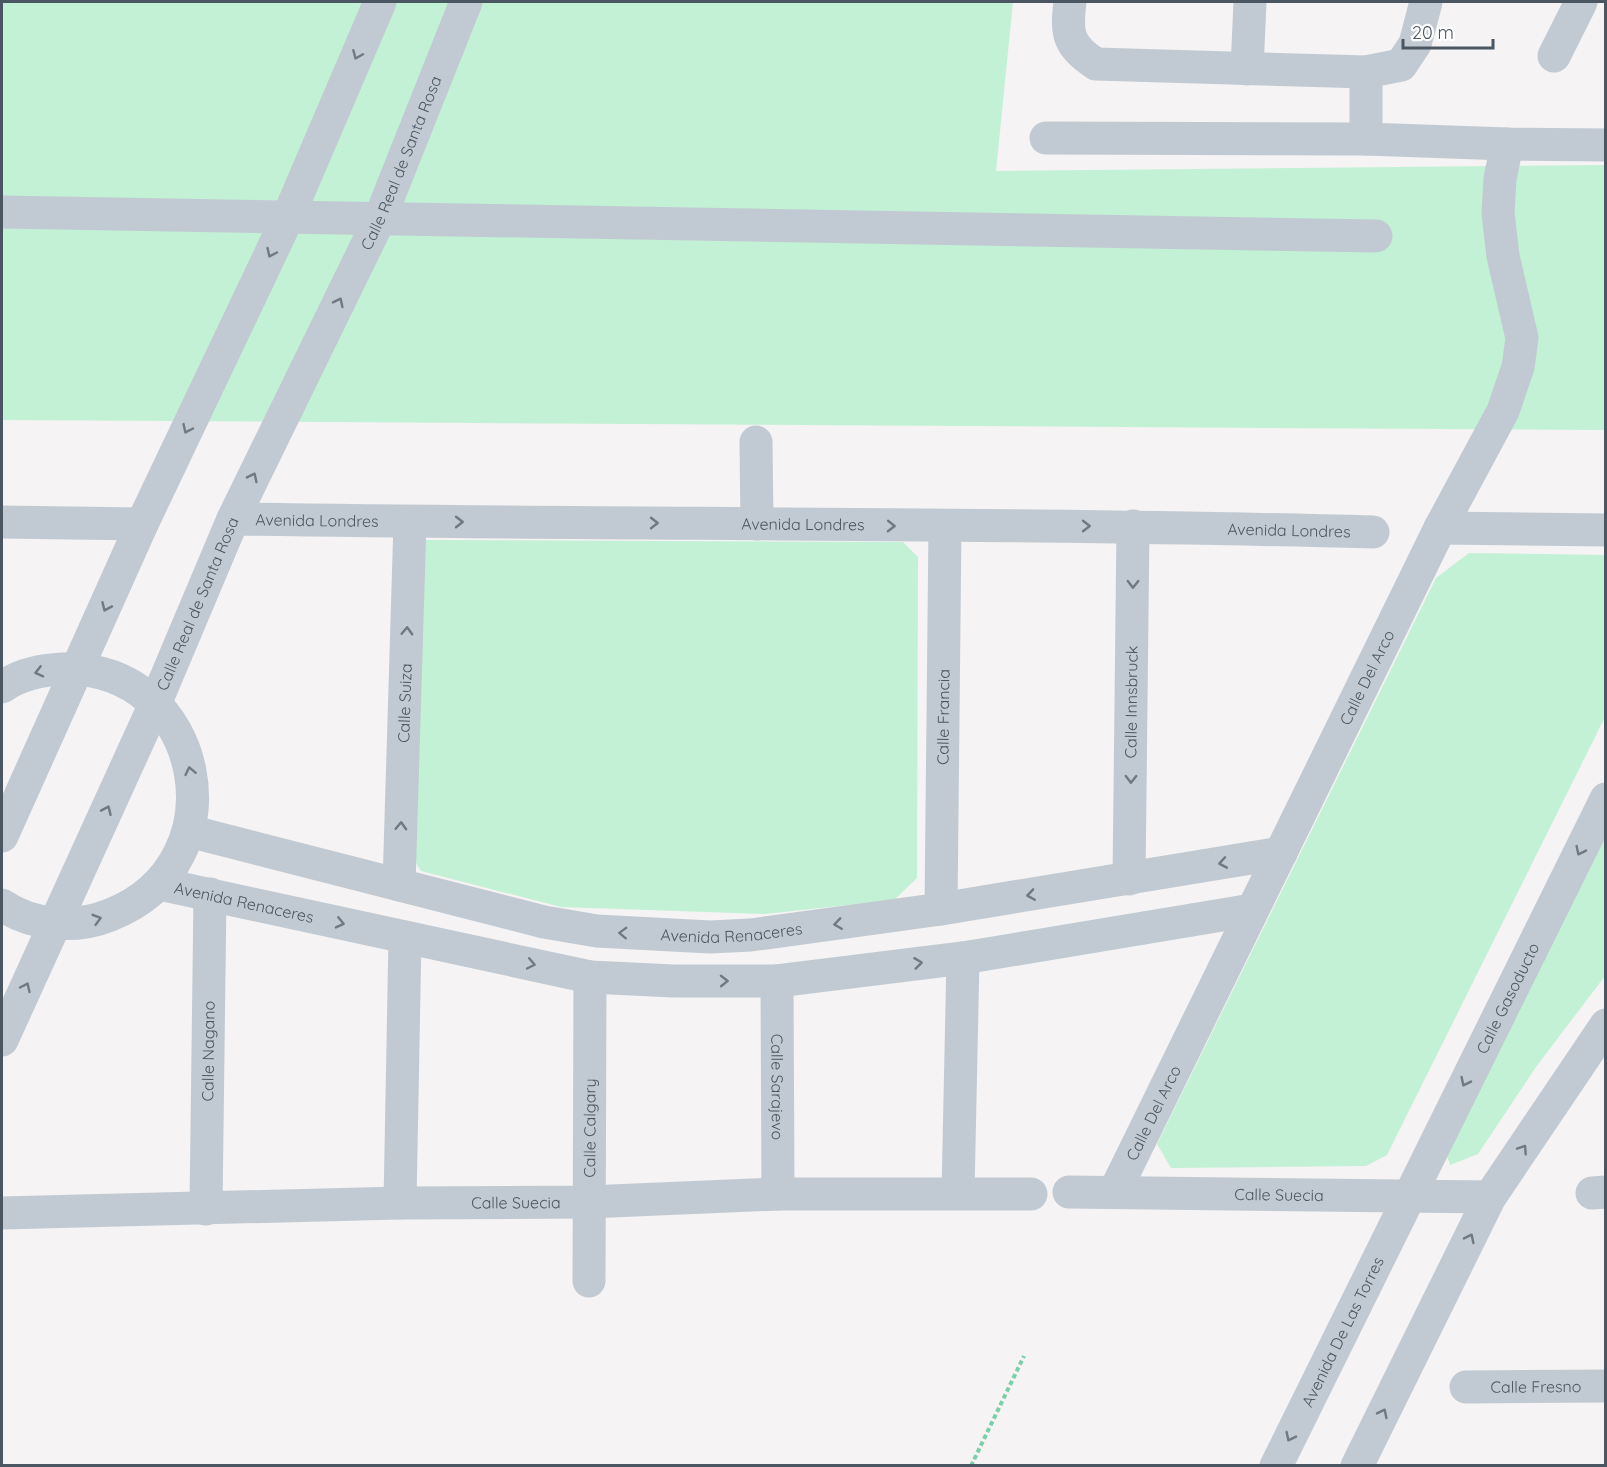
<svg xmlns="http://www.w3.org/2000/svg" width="1607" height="1467" font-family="Quicksand,sans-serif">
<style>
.green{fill:#c3f1d5}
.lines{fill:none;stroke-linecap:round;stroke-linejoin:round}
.path{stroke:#7ad0a6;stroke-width:4;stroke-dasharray:4.5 3;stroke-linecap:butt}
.minor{stroke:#c1cad2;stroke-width:33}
.oneway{stroke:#6e7983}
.labels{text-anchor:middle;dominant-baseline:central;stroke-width:4.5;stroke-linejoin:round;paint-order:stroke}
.street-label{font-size:16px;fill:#4a5661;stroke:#fff}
</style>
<rect width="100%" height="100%" fill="#f5f3f3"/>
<g class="green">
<polygon points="2,2 1013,2 996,171 1605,165 1605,430 2,420"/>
<polygon points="424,540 903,542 918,557 917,878 894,900 765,914 561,907 421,871 408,849"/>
<polygon points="1469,553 1605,555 1605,717 1387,1155 1366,1166 1171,1168 1157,1144 1436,578"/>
<polygon points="1605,820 1605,976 1536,1067 1478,1154 1450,1165 1444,1147"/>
</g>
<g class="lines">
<polyline class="path" points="971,1466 1024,1356"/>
<g class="minor">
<path d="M1070,2c-4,32 -2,44 26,62l270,8"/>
<polyline points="1554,56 1581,2"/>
<polyline points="1247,69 1250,2"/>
<polyline points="1046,138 1366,139 1507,144 1606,145"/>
<polyline points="1366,139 1366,72 1401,65 1415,44 1426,2"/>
<polyline points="2,212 1376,236"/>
<polyline points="756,442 757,524"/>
<path id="s1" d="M233,519c380,6 760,3 1140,13"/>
<polyline points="2,522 142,524"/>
<polyline points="1440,528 1606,530"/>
<path d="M2,687c17,-12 39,-17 60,-18 143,-5 182,194 48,246 -34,14 -78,11 -108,-10"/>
<path id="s2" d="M189,831l355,91 53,9 113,6 41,-2 190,-26 340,-56"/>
<polyline points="2,836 142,524 288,217 380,2"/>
<path id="s3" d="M1129,879l4,-353"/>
<path id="s4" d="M160,884l430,93 84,4h103l186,-23 289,-48"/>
<path id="s5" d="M399,885l11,-363"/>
<path id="s6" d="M941,909l4,-383"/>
<path id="s7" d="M777,981l1,213"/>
<path id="s8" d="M2,1040l153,-336 78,-185 147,-301 86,-216"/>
<path id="s9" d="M1115,1191l325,-663 63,-117 15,-44 4,-29 -19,-82 -5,-43 2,-34 7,-35"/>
<path id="s10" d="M1069,1192l421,5"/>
<polyline points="958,1193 963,958"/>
<polyline points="1592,1193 1606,1192"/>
<polyline points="400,1203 405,937"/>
<path id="s11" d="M206,1209l4,-315"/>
<path id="s12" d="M2,1213l398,-10 188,-1 190,-8h253"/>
<path id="s13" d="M589,1281l1,-304"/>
<path id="s14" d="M1466,1387l140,-1"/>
<path id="s15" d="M1276,1466l330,-667"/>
<polyline points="1357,1466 1490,1197 1606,1025"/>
</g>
</g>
<defs><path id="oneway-chevron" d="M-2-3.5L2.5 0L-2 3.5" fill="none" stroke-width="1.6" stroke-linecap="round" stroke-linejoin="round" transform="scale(1.5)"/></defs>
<g class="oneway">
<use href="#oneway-chevron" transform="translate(357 55) rotate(113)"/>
<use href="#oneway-chevron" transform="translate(271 253) rotate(115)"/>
<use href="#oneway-chevron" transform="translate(339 302) rotate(-64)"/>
<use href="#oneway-chevron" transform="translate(187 429) rotate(115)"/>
<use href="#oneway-chevron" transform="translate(253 477) rotate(-64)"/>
<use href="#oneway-chevron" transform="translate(459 522)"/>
<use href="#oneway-chevron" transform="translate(654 523)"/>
<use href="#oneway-chevron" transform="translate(891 526) rotate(1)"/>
<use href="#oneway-chevron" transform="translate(1086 526)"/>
<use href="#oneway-chevron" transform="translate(1133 584) rotate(91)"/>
<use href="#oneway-chevron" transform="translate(106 607) rotate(114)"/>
<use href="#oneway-chevron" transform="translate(407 631) rotate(-88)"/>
<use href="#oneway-chevron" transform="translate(39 672) rotate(166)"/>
<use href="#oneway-chevron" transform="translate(190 771) rotate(-102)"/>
<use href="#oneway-chevron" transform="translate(1131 779) rotate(91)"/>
<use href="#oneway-chevron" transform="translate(107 810) rotate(-66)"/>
<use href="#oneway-chevron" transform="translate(401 826) rotate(-88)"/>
<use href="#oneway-chevron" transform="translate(1580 851) rotate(116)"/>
<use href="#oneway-chevron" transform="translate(1223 863) rotate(170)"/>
<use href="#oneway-chevron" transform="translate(1031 895) rotate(171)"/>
<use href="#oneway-chevron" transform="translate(97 919) rotate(-16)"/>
<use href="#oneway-chevron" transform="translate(340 923) rotate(13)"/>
<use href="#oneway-chevron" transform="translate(838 924) rotate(172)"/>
<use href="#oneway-chevron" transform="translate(623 933) rotate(-178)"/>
<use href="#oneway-chevron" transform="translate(918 963) rotate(-7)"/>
<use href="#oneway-chevron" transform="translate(531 964) rotate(12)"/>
<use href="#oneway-chevron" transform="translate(724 981) rotate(-1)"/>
<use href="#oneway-chevron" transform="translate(26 987) rotate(-65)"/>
<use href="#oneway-chevron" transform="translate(1465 1082) rotate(116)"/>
<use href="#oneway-chevron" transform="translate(1523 1149) rotate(-56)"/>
<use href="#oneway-chevron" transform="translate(1470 1238) rotate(-64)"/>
<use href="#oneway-chevron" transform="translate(1383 1413) rotate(-64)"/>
<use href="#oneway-chevron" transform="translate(1290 1437) rotate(116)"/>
</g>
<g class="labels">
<g class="street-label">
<text stroke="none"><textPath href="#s8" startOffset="964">Calle Real de Santa Rosa</textPath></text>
<text stroke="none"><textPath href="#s1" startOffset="84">Avenida Londres</textPath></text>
<text stroke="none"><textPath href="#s1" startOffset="570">Avenida Londres</textPath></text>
<text stroke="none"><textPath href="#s1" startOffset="1056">Avenida Londres</textPath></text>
<text stroke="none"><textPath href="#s8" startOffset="478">Calle Real de Santa Rosa</textPath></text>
<text stroke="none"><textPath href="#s9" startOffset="572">Calle Del Arco</textPath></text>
<text stroke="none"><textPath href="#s5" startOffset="182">Calle Suiza</textPath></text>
<text stroke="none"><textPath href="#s3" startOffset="177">Calle Innsbruck</textPath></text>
<text stroke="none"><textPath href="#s6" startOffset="192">Calle Francia</textPath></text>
<text stroke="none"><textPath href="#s4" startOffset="86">Avenida Renaceres</textPath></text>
<text stroke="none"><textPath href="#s2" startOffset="555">Avenida Renaceres</textPath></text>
<text stroke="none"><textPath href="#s15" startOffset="522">Calle Gasoducto</textPath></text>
<text stroke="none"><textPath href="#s11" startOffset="158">Calle Nagano</textPath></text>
<text stroke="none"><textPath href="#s7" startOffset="106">Calle Sarajevo</textPath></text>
<text stroke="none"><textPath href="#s9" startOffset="87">Calle Del Arco</textPath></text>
<text stroke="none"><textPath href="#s13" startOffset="153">Calle Calgary</textPath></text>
<text stroke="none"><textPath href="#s10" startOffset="210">Calle Suecia</textPath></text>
<text stroke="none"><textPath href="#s12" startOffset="514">Calle Suecia</textPath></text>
<text stroke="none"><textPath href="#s15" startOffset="150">Avenida De Las Torres</textPath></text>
<text stroke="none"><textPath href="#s14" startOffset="70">Calle Fresno</textPath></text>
</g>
</g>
<rect width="1607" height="1467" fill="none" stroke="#4a5661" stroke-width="6"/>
<path d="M1403 39v9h90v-9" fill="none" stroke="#4a5661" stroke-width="3"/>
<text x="1412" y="39" font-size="18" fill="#4a5661" stroke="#ffffff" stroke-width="4.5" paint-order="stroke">20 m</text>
</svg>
